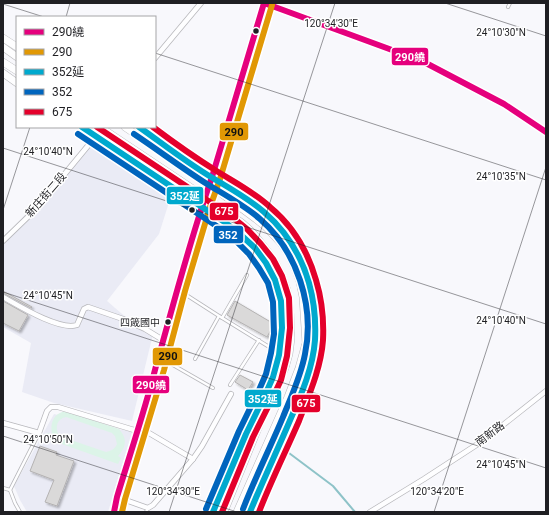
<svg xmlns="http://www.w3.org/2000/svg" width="549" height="515" font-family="Roboto,'Noto Sans TC',sans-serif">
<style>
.built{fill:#eaebf5}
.green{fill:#dcf4e8;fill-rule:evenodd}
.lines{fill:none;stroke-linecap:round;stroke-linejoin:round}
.stream{stroke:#8ec3c8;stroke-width:2}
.building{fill:#dad9d9;stroke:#b4b2b2;filter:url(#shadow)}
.lane-casing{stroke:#b8b8bc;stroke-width:4}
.street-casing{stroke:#b8b8bc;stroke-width:6}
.secondary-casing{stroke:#b8b8bc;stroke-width:8}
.lane{stroke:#fefeff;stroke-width:2.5}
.street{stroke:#fefeff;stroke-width:4.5}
.secondary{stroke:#fefeff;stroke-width:7}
.bus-1-casing{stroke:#fff;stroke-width:9}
.bus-2-casing{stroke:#fff;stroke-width:9}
.bus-3-casing{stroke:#fff;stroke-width:9}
.bus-4-casing{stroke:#fff;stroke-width:9}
.bus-5-casing{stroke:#fff;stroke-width:9}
.bus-1{stroke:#e5007d;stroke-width:6}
.bus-2{stroke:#e19804;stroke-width:6}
.bus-3{stroke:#00a9ce;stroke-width:6}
.bus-4{stroke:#0065bd;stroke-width:6}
.bus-5{stroke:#e4002b;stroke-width:6}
.ticks{fill:none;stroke:#1f1f23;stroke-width:1;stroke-opacity:0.45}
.bus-dot{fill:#1f1f23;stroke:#fff;stroke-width:1.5}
.labels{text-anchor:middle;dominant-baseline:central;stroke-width:3;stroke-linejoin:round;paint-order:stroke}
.bus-label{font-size:10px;fill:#1f1f23;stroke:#fff;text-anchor:end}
.street-label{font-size:11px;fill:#1f1f23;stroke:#fff}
.ticks-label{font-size:10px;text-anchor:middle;fill:#1f1f23;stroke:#fff;stroke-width:3;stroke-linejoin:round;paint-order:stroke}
.line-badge{stroke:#fff;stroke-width:1.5}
.badge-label{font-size:11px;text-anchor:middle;font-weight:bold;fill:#fff}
.pale-badge-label{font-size:11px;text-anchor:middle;font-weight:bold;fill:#111}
</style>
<defs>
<filter id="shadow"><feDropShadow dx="2" dy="2" stdDeviation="1" flood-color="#0004"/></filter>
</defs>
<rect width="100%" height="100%" fill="#f8f8fc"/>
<g class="built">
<polygon points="91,144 171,196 159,234 107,301 129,320 153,334 132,421 54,403 22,392 31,343 3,327 3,242 29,210"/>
<polygon points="54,414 132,432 108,512 27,512 20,500 14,486"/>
</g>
<path class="green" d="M65,411l54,18c9,10 7,18 -1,27l3,2 -3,6 -73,-26 2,-5 5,1c-2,-11 1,-20 13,-23zM66,417l46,16 3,3 2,8c-2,5 -6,7 -11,8l-47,-16c-4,-8 -3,-17 7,-19z"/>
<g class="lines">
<polyline class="stream" points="285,450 333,486 355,512"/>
</g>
<g class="building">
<polygon points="3,291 32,307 31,308 3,293"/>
<polygon points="3,301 28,315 19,331 3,323"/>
<polygon points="235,301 274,324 267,337 227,315"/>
<polygon points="240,375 253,382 248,390 235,382"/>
<polygon points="40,446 57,452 56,455 74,461 57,506 45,502 54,480 30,471"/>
</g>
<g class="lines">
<g class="lane-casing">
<g id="lane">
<polyline points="508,7 510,3"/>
<polyline points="177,289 219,316 195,359"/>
<polyline points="219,316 279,353"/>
<polyline points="222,318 247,275"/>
<polyline points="159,357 213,388"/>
<polyline points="230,385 259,340"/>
<polyline points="3,488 10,490 39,433"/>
<polyline points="10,490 15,503 20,512"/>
<polyline points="146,512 148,508"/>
</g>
</g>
<g class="street-casing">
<g id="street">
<polyline points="264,3 422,61 504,104 546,132"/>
<polyline points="155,58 201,3"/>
<polyline points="3,241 35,210 96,136 102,127"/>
<path d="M3,297c16,9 57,34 74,28l7,-16 4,-2 35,12 22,10 18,11"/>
<polyline points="3,423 39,433 47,411 51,407 58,407 134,430 138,429 149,433 193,459"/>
<polyline points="117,497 148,508 153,505 193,459 202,446 231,394"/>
<polyline points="114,512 117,497 138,429 156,368 177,289 202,205 212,177 227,126 264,3"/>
<polyline points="370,512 424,479 484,440 546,391"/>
</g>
</g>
<g class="secondary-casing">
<g id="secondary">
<polyline points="3,38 17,47"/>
<polyline points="3,47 17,57"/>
<polyline points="3,62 17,71"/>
<polyline points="3,73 17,83"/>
<path d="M82,127c32,21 64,43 96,64 42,26 92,55 103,108 1,5 0,11 1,15 1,19 -1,37 -6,54 -7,23 -20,45 -30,66 -11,26 -22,52 -33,78"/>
<polyline points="100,127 205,197 242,223 253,233 268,252 276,264 281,274 287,290 290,312 291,338 289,354 285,368 265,411 224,512"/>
<polyline points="125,127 210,185 256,219 266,227 281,243 289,255 295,268 300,282 303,297 306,343 299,368 288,397 237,512"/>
<path d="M139,127c24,17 48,34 72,50 15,9 33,19 46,29 10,8 21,18 28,28 24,30 36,83 28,121 -6,27 -17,51 -28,77 -12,26 -24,53 -35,80"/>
</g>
</g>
<use href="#lane" class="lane"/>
<use href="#street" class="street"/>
<use href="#secondary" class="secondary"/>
<g class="bus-1-casing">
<g id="bus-1">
<polyline points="264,3 422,61 504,104 546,132"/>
<path d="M114,512l3,-15c13,-43 28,-87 39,-131 18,-63 34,-127 56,-189l52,-174"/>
</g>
</g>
<g class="bus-2-casing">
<polyline id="bus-2" points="122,512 125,499 164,370 185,291 210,207 220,179 272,5"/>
</g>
<g class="bus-3-casing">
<g id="bus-3">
<polyline points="82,127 226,223 241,235 255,248 266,263 275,280 281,301 282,328 279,355 273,377 266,393 246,434 213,512"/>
<path d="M139,127c24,17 47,35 72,50 18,11 37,21 53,35 22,19 37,43 45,71 5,18 7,38 6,57 -2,27 -13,53 -24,78 -13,31 -28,62 -41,94"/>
</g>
</g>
<g class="bus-4-casing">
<g id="bus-4">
<polyline points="78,134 221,229 236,241 249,254 259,268 268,283 273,302 274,334 271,353 266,374 259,390 239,431 206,509"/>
<path d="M134,134c24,16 48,34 73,50 18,11 37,21 53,35 37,32 55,87 45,135 -4,22 -14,43 -22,63 -13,31 -28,61 -40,92"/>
</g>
</g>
<g class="bus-5-casing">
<g id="bus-5">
<polyline points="97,127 231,216 247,229 261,244 273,259 282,276 289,298 290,328 287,356 281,380 273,397 253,437 222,512"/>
<path d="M153,127c20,15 41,30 62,43 19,12 39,22 55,37 23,19 38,45 46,73 6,20 8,40 7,60 -2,28 -14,55 -24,81 -13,30 -28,60 -40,91"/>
</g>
</g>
<use href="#bus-1" class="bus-1"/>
<use href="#bus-2" class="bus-2"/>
<use href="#bus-3" class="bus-3"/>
<use href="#bus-4" class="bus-4"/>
<use href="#bus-5" class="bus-5"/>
</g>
<path class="ticks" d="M445,3l101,33M3,4l41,13M66,17l4,-14M155,53l391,127M3,148l543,176M3,210l27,-83M3,292l543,176M3,436l234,76M169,512l166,-509M434,512l112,-345"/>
<g class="bus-dot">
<circle cx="256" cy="31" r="3.5"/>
<circle cx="192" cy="210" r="3.5"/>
<circle cx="168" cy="322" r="3.5"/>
</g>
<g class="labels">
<g class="bus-label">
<text x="160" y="322">四箴國中</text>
</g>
<g class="street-label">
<text transform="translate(46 195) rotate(-49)">新庄街二段</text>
<text transform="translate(490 434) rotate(-37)">南新路</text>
</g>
</g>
<g class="ticks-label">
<text x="331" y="27">120°34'30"E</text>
<text x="501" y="36">24°10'30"N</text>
<text x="48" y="155">24°10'40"N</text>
<text x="501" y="180">24°10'35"N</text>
<text x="48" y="299">24°10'45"N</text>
<text x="501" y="324">24°10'40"N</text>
<text x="48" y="443">24°10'50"N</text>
<text x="501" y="468">24°10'45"N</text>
<text x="173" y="495">120°34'30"E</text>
<text x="437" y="495">120°34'20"E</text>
</g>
<g class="line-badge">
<rect x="391" y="47" width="38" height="19" rx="4" fill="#e5007d"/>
<rect x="219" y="122" width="30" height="19" rx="4" fill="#e19804"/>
<rect x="166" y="186" width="38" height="19" rx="4" fill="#00a9ce"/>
<rect x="209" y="202" width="30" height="19" rx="4" fill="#e4002b"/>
<rect x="213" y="225" width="31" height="19" rx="4" fill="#0065bd"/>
<rect x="152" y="347" width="31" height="19" rx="4" fill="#e19804"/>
<rect x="132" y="375" width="38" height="19" rx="4" fill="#e5007d"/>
<rect x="244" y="389" width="38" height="19" rx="4" fill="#00a9ce"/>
<rect x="291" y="394" width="30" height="19" rx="4" fill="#e4002b"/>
</g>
<g class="badge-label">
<text x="410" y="61">290繞</text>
<text x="185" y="200">352延</text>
<text x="224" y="215">675</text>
<text x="228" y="239">352</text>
<text x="151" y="389">290繞</text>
<text x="263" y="403">352延</text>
<text x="306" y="407">675</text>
</g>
<g class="pale-badge-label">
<text x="234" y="136">290</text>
<text x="168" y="360">290</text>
</g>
<rect width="549" height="515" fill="none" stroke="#1f1f23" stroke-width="8"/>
<rect x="16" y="16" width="140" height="112" fill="#ffffff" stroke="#a5a5a7"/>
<rect x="24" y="29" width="20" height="6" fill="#e5007d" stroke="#a5a5a7"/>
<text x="52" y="36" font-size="12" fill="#1f1f23">290繞</text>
<rect x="24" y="49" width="20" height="6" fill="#e19804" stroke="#a5a5a7"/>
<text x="52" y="56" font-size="12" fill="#1f1f23">290</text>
<rect x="24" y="69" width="20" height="6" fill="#00a9ce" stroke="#a5a5a7"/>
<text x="52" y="76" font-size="12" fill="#1f1f23">352延</text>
<rect x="24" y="89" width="20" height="6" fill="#0065bd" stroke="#a5a5a7"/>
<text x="52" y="96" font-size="12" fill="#1f1f23">352</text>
<rect x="24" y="109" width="20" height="6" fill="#e4002b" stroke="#a5a5a7"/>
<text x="52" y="116" font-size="12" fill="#1f1f23">675</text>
</svg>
